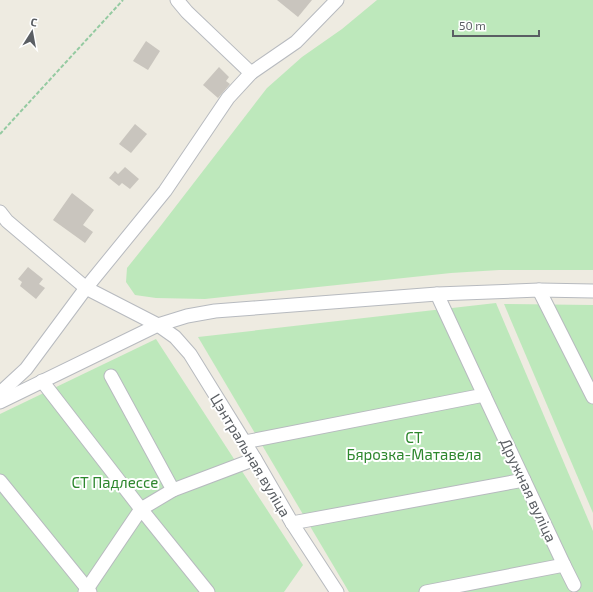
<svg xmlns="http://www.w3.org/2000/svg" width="593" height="592" font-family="'Exo 2',sans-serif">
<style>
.green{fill:#bde8bb}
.building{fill:#c9c5be}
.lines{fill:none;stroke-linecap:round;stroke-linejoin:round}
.minor-casing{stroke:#b7babf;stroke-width:15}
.path{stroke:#94caa1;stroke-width:2;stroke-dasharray:4 2;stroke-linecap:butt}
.minor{stroke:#fff;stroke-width:13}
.labels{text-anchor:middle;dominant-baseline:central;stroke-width:4;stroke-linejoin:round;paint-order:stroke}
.park-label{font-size:15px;fill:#2e872e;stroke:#fff}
.street-label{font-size:15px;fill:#5a5e63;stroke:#fff}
</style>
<rect width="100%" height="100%" fill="#eeebe1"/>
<g class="green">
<polygon points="377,0 593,0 593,270 499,270 451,273 205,299 156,298 135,295 126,282 127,268 159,228 267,88 284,73 302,57 342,29"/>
<polygon points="496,303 593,531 593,592 349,592 198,337"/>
<polygon points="504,304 593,305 593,513"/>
<polygon points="156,339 303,565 284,592 0,592 0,414"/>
</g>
<g class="building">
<polygon points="277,0 312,0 298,17"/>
<polygon points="146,41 160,51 148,70 133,61"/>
<polygon points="219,67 229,77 226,81 230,84 218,98 203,85"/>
<polygon points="135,124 147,134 131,153 119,144"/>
<polygon points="125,167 139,179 130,189 122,183 119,186 109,178 115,171 118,174"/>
<polygon points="72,193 94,210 83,225 93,232 85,243 53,220"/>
<polygon points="28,267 43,279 39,284 45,288 36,299 20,286 22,282 18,279"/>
</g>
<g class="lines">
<g class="minor-casing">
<g id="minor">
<polyline points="177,0 187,12 251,73"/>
<polyline points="0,212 7,221 86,288 158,325 175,337 190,354 255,459 292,523 337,592"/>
<polyline points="539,290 593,397"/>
<polyline points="111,376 173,490 255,459"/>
<polyline points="42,381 141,509 173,490"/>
<polyline points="0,393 26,369 86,288 165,191 228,98 251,73 296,42 337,0"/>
<polyline points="484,395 564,565 574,585"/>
<polyline points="0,402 158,325 187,316 215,311 437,294 539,290 593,291"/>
<polyline points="245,442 484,395 437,294"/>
<polyline points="0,481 90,592"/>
<polyline points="292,523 524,480"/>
<polyline points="85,592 141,509 208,592"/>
<polyline points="426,592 564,565"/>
</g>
</g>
<polyline class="path" points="0,134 123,0"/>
<use href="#minor" class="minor"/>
</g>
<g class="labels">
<g class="park-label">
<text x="414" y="437">СТ<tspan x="414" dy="17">Бярозка-Матавела</tspan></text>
<text x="115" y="482">СТ Падлессе</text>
</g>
<g class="street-label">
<text transform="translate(251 455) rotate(59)">Цэнтральная вуліца</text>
<text transform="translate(529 490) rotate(65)">Дружная вуліца</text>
</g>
</g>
<g transform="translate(32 32) rotate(11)" stroke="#ffffff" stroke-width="3" paint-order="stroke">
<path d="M0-3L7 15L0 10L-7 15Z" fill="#5a5e63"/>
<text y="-6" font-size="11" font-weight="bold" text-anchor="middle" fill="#5a5e63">С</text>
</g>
<path d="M453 30v6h86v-6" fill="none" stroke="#5a5e63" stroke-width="2"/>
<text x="459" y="30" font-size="12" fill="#5a5e63" stroke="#ffffff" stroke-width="3" paint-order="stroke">50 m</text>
</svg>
